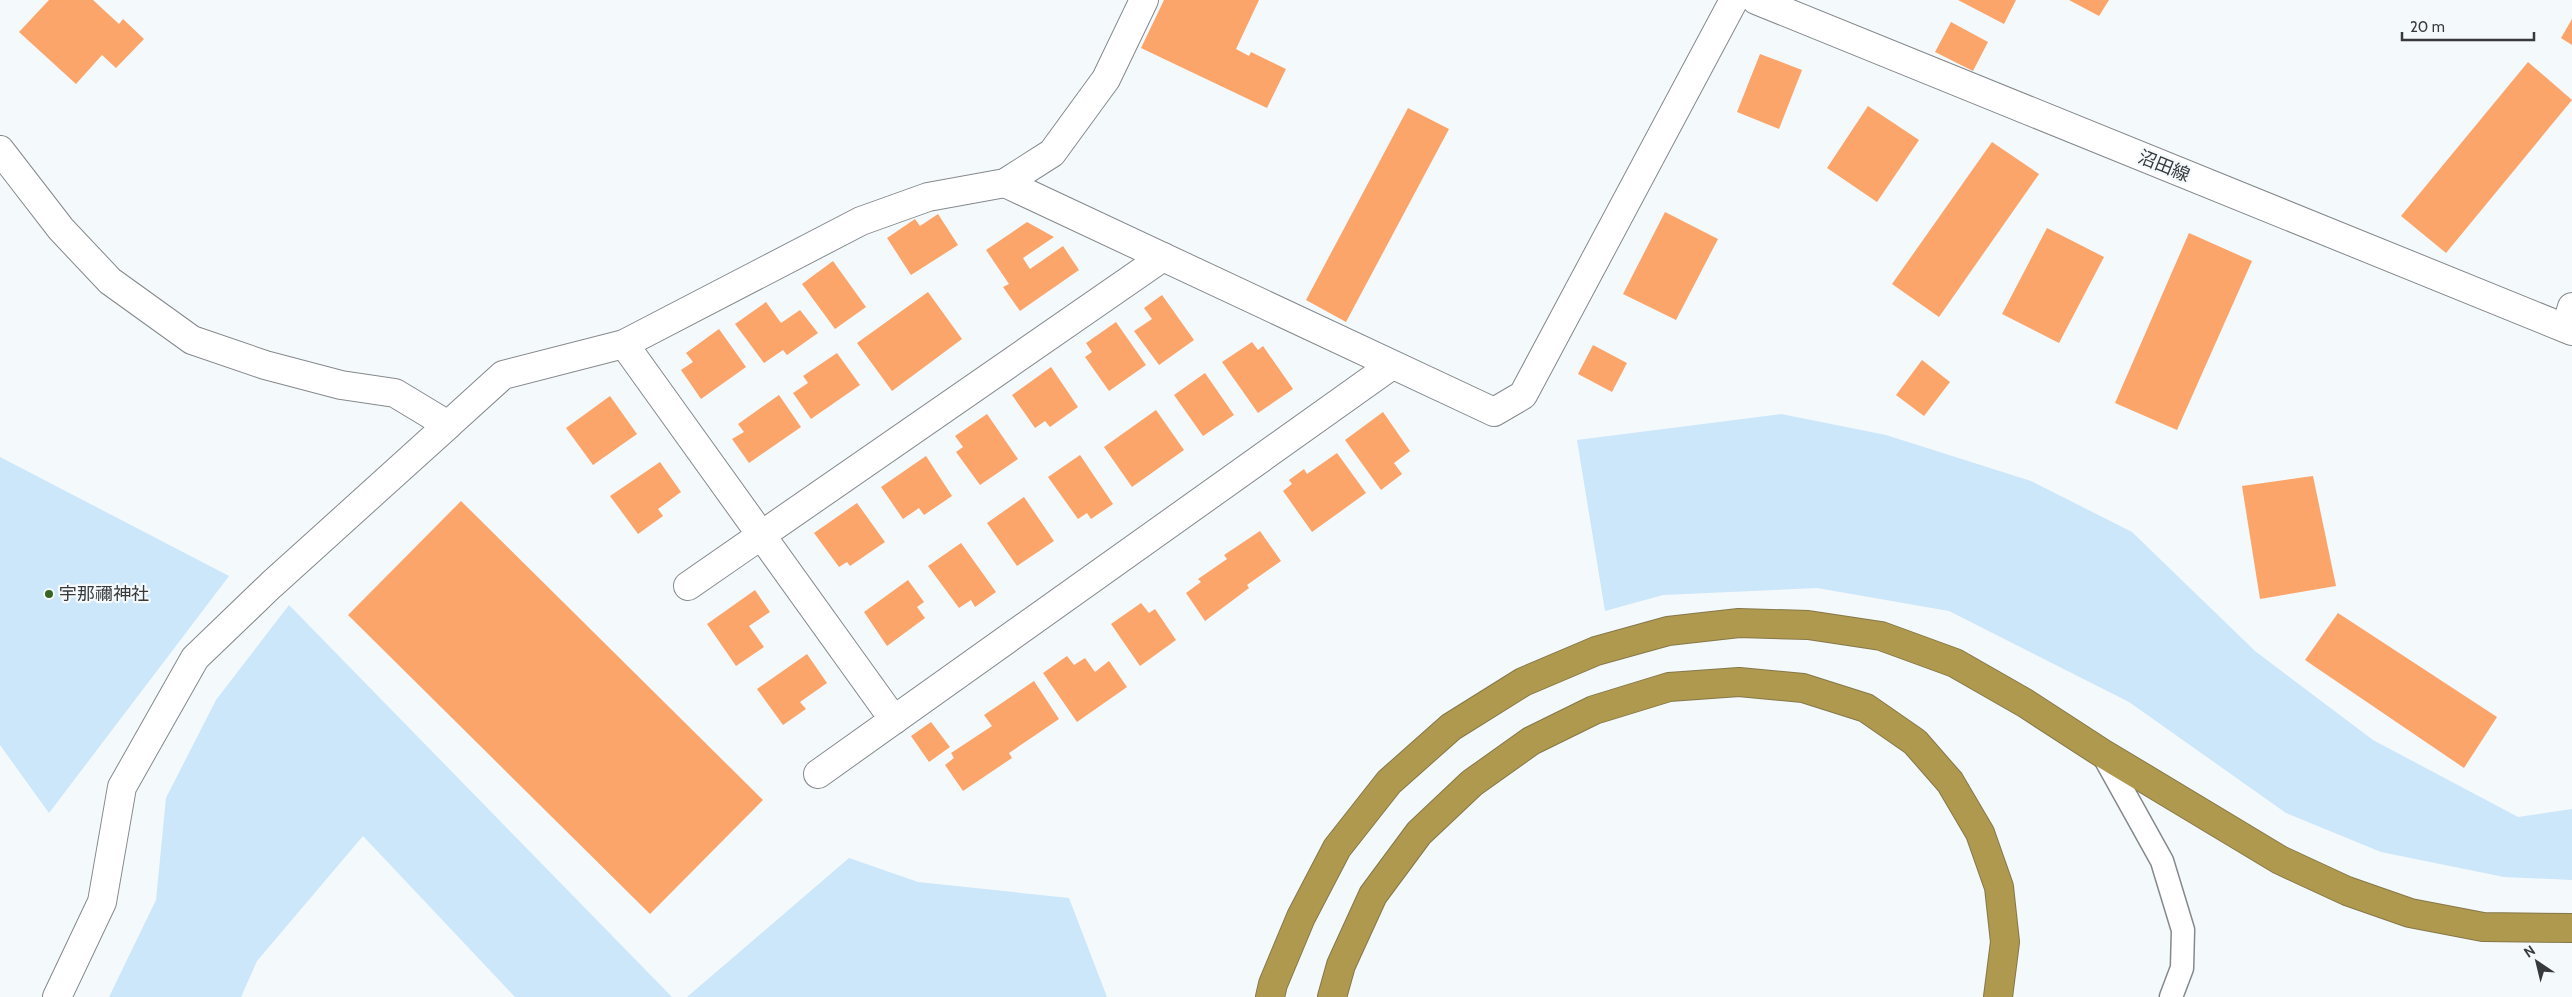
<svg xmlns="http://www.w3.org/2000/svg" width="2572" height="997" font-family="Cabin,'Noto Sans JP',sans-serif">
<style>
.green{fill:#cce6fa}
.building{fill:#fba56b}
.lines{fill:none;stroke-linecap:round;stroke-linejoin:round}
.lane-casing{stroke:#85898c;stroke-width:25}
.street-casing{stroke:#85898c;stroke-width:30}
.secondary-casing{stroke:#85898c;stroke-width:30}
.highway-casing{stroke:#857748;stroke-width:30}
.lane{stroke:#fff;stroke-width:22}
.street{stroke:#fff;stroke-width:28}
.secondary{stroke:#fff;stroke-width:28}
.highway{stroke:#af994f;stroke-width:28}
.poi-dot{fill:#386523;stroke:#f4f9fc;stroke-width:2}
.labels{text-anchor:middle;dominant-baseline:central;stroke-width:4.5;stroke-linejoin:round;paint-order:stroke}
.street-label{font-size:18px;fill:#38393b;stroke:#f4f9fc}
.poi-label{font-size:18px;fill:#38393b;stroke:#f4f9fc;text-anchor:start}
</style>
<rect width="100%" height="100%" fill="#f4f9fc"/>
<g class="green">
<polygon points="1781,414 1886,435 2031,481 2132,532 2255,651 2373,740 2518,817 2572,809 2572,880 2504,877 2381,852 2286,813 2129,702 1949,611 1817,588 1663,595 1605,611 1577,440"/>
<polygon points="0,457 229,576 49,813 0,745"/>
<polygon points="289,605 672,997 515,997 363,836 257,961 241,997 109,997 156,900 166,798 216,700"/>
<polygon points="849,858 918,882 1069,898 1107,997 687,997"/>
</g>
<g class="building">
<polygon points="49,0 93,0 119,24 123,19 144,39 116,68 102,55 76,84 19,32"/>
<polygon points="1164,0 1259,0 1236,49 1249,56 1251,52 1286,69 1267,108 1141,48"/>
<polygon points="1958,0 2016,0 2004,24"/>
<polygon points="2069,0 2109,0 2099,16"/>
<polygon points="2572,19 2572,45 2561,38"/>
<polygon points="1951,22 1988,42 1973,71 1935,52"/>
<polygon points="1760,54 1802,70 1779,129 1737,112"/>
<polygon points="2528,62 2572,100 2446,253 2401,216"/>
<polygon points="1868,106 1919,140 1877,202 1827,168"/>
<polygon points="1408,108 1449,129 1346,322 1306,300"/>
<polygon points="1992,142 2039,174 1939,317 1892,284"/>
<polygon points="1665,212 1718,239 1676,320 1623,294"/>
<polygon points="938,214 958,245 911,275 887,238 915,219 920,226"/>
<polygon points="1027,222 1054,237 1023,258 1030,269 1063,246 1079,270 1020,311 1003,287 1009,284 986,250"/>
<polygon points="2047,228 2104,257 2059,343 2002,314"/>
<polygon points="2189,233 2252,261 2177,430 2115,403"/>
<polygon points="833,261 866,307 835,329 802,284"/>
<polygon points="928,292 962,339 892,391 857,343"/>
<polygon points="1162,295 1194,340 1159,365 1134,331 1152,319 1144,308"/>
<polygon points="766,302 781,323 800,310 818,333 787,355 783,350 764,363 735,324"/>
<polygon points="1116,322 1146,365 1109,391 1085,357 1092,352 1086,343"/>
<polygon points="719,329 746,367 701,399 681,370 693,362 686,353"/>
<polygon points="1252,342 1258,350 1263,346 1293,389 1258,413 1222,362"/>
<polygon points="1593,345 1627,363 1612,392 1578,374"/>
<polygon points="837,353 860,385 811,419 793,393 808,383 803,376"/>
<polygon points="1922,360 1950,382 1924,416 1896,395"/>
<polygon points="1051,367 1078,407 1050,427 1045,421 1035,428 1012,395"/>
<polygon points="1205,373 1234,415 1203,436 1174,395"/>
<polygon points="779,395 801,427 749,463 732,439 744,432 738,424"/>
<polygon points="610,396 637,434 593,465 566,428"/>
<polygon points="1156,410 1184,450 1132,487 1104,447"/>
<polygon points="1383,412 1410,451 1394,463 1402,474 1381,490 1345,440"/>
<polygon points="987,414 1018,459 980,485 956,452 963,447 955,436"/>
<polygon points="1337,453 1366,493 1312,532 1283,491 1292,484 1289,480 1304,469 1307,474"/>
<polygon points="1080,455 1113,504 1091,519 1087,513 1078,519 1048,477"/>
<polygon points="926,456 952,496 924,515 919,508 903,519 881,487"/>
<polygon points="660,462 681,492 658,509 663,516 638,534 610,496"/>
<polygon points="2313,476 2336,586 2260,599 2242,486"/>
<polygon points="1024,497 1054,541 1017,566 987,523"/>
<polygon points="461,501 763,800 650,914 348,615"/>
<polygon points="857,503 885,542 850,566 847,562 839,567 814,533"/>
<polygon points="1260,531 1281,561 1247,585 1249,588 1205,621 1186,593 1201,582 1198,579 1227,559 1224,555"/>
<polygon points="961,543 996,592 975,607 971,600 959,608 928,566"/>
<polygon points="908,580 924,602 917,607 925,618 887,646 864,612"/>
<polygon points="755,590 770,612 749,626 764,647 736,666 707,624"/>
<polygon points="1141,603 1149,613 1155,609 1176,640 1140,666 1111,624"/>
<polygon points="2338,613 2497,717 2464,768 2305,660"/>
<polygon points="807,654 827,683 800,702 806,709 783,725 757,689"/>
<polygon points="1067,656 1074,665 1085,658 1095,672 1109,661 1127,687 1077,722 1043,673"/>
<polygon points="1034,681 1059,719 1009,753 1012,758 963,791 945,765 954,758 951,753 992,726 984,715"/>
<polygon points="931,722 950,747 929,762 911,736"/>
</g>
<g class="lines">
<g class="lane-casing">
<polyline id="lane" points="2102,753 2162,861 2183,930 2182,968 2171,997"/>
</g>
<g class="street-casing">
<g id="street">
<polyline points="0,150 61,229 110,281 192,340 265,365 341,385 395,393 448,425 503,375 624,344 861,221 928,197 1005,183 1052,153 1106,79 1144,0"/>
<polyline points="1005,183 1494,412 1523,395 1734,0"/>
<polyline points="2566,327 2572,307"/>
<polyline points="624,344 894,720"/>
<polyline points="688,586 1163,257"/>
<polyline points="818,774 1392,365"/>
<polyline points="57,997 102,902 122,787 195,658 271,585 448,425"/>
</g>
</g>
<g class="secondary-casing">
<polyline id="secondary" points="1756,0 2572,331"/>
</g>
<g class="highway-casing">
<g id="highway">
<polyline points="1270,997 1273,984 1301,917 1337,848 1389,782 1451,727 1523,682 1596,651 1668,631 1739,623 1808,625 1881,636 1955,663 2025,703 2102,753 2280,860 2347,891 2410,913 2483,927 2572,928"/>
<polyline points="1332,997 1341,965 1373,895 1419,833 1472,783 1531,741 1594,710 1669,687 1739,682 1803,688 1866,708 1915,742 1950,782 1980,833 1999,887 2005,942 1998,997"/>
</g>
</g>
<use href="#lane" class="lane"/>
<use href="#street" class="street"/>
<use href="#secondary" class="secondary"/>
<use href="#highway" class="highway"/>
</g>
<circle class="poi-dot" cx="49" cy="594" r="5"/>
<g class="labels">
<g class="street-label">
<text transform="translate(2164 166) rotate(22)">沼田線</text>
</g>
<g class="poi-label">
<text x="59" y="594">宇那禰神社</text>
</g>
</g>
<g transform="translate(2537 962) rotate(325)" stroke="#f4f9fc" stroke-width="4" paint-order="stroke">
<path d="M0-4L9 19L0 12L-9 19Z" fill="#38393b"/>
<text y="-8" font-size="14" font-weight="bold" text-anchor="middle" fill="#38393b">N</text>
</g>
<path d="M2402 32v8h132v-8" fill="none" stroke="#38393b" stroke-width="2.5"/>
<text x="2410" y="32" font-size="15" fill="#38393b" stroke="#f4f9fc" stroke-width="4" paint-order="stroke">20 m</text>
</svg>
